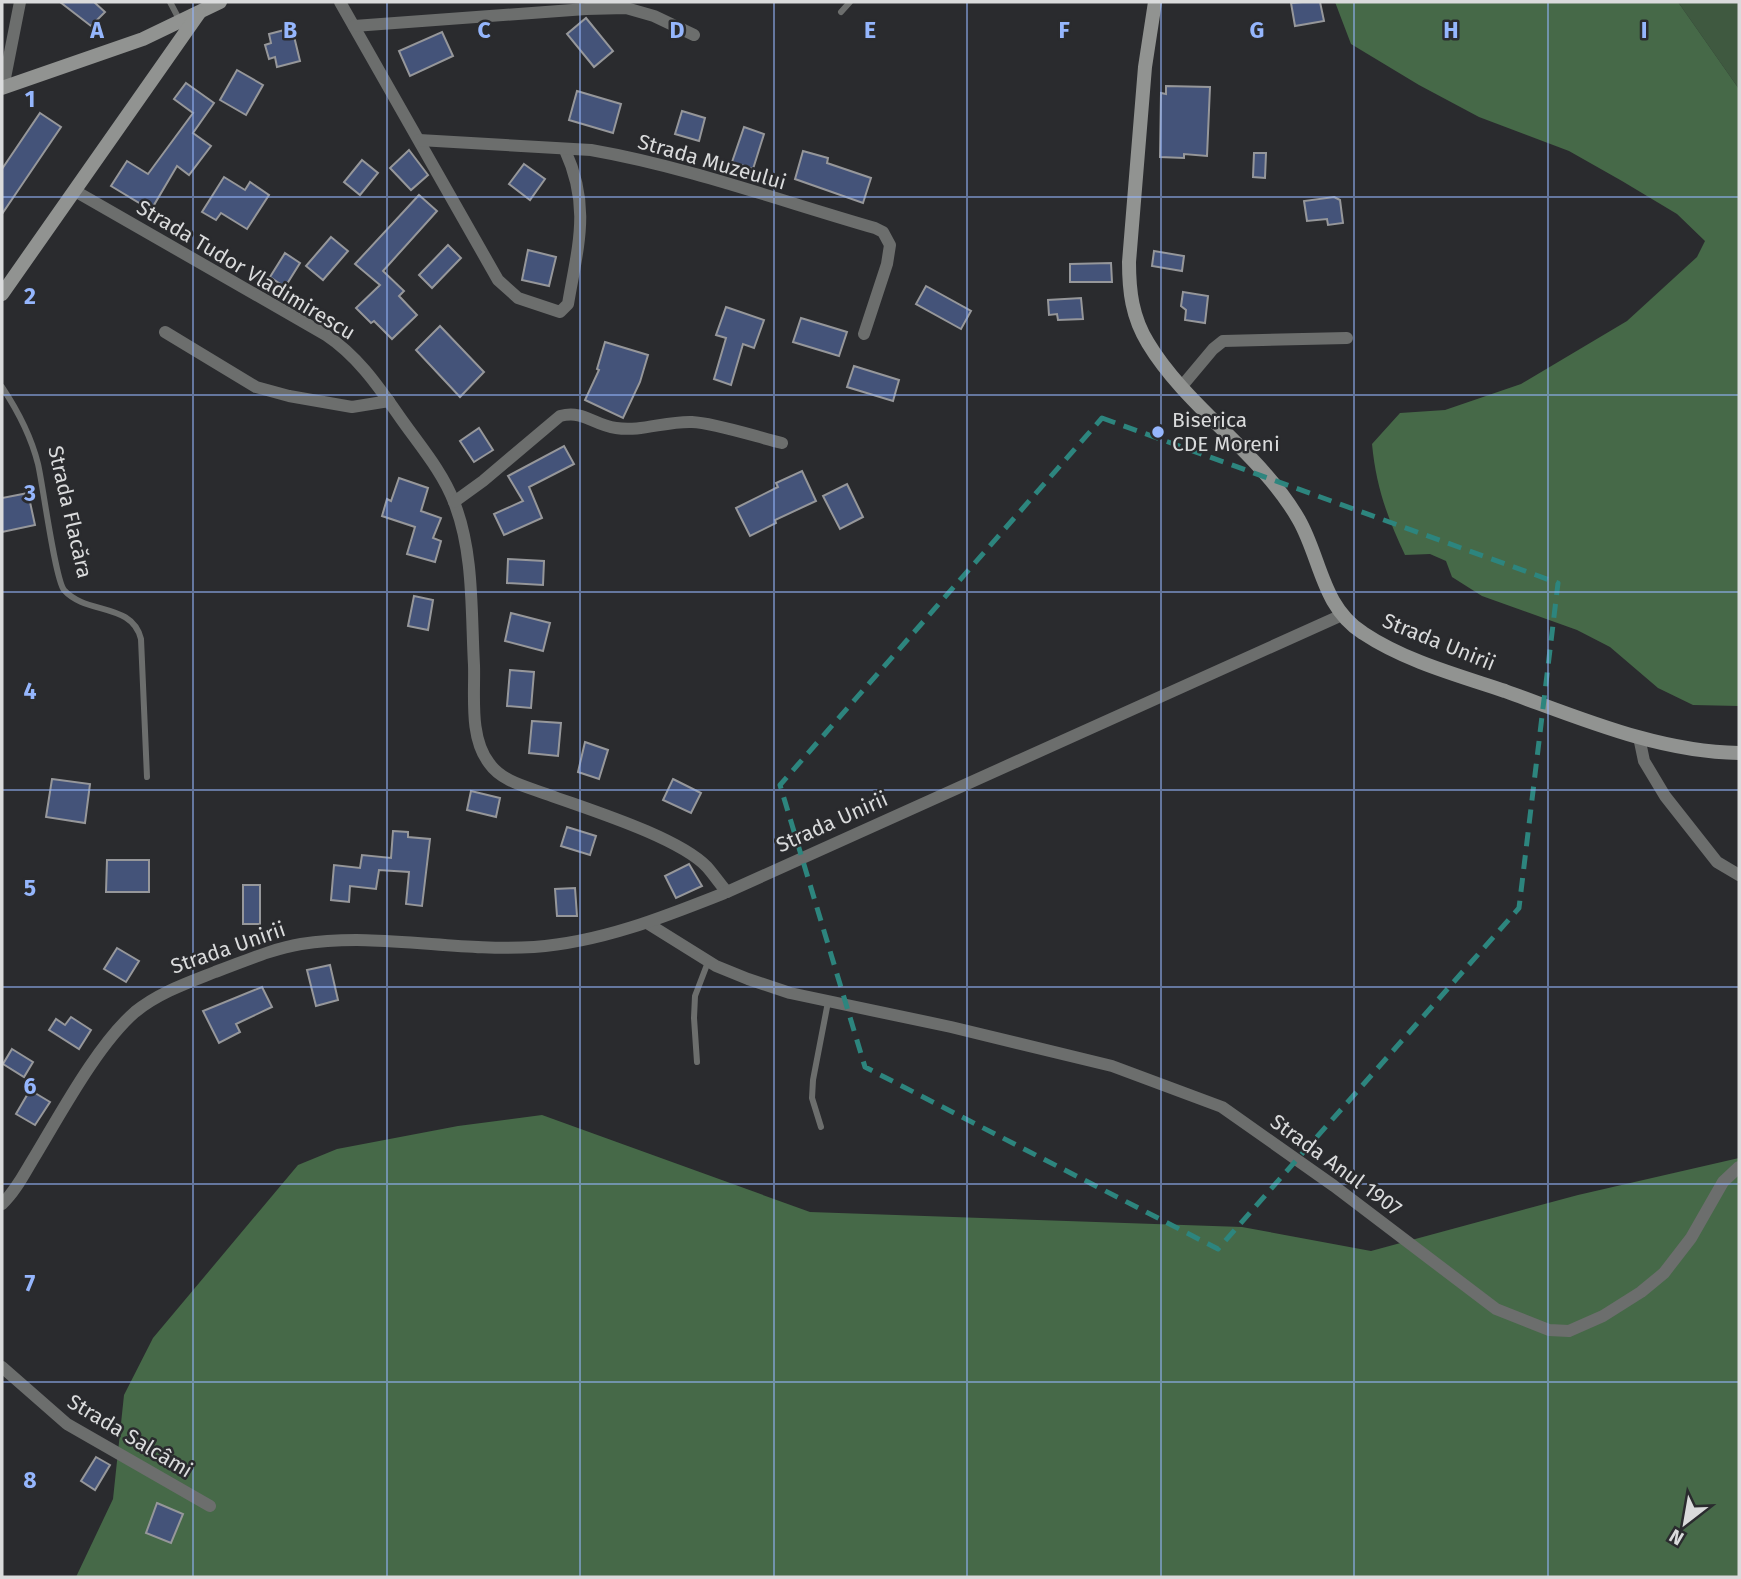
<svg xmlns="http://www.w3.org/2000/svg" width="1741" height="1579" font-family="'Fira Sans',sans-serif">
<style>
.green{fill:#3f5940}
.forest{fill:#466948}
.building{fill:#445379;stroke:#96979a;stroke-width:2}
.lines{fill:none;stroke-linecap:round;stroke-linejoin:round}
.lane{stroke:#6c6e6d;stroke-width:6}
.street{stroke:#6c6e6d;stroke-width:12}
.secondary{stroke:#919391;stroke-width:14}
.marked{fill:none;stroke:#2d857e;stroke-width:5;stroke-dasharray:14 9;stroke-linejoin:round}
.grid{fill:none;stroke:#95b6fd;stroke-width:2;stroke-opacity:0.55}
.poi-dot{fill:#95b6fd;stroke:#2a2b2e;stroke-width:2.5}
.labels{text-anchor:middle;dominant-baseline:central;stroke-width:5;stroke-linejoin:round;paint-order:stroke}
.street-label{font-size:21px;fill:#dadbdc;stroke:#2a2b2e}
.poi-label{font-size:21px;fill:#dadbdc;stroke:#2a2b2e;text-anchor:start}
.grid-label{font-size:23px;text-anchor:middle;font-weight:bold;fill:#95b6fd;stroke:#2a2b2e;stroke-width:5;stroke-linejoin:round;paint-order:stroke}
</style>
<rect width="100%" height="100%" fill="#2a2b2e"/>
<polygon class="green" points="1678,2 1739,2 1739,89"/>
<g class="forest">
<path d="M1335,2h343l61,87v617l-46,-1 -35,-17 -48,-41 -33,-17 -95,-34 -30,-19 -6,-16 -16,-7 -25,1c-18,-38 -29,-69 -33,-111l28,-31 45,-3 76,-26 106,-63 70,-64 8,-16 -28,-27 -55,-33 -53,-30 -90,-34 -60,-32 -68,-41z"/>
<polygon points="542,1115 810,1212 1242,1227 1371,1251 1578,1195 1739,1158 1739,1577 76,1577 113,1499 124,1395 153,1338 298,1165 337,1149 458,1126"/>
</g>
<g class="building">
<polygon points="60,2 94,2 105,12 91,26"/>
<polygon points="1302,2 1320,2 1324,21 1295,26 1291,3"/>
<polygon points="586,18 613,51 594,67 567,34"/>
<polygon points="292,28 300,61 277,67 275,57 269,59 265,45 271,43 269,34"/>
<polygon points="442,32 453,56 410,76 399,51"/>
<polygon points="237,70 263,85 246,115 220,100"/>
<polygon points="186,83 214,103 193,133 211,146 189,175 177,166 151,210 111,186 127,161 148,174 193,113 174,99"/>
<polygon points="1166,86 1210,87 1207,156 1184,154 1184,158 1160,157 1161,93 1166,94"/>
<polygon points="577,91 621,104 613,133 569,120"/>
<polygon points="682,111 705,118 699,141 675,134"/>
<polygon points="40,113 61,127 2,214 2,169"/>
<polygon points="744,127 764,134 753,169 732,162"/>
<polygon points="409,150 428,175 411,190 390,168"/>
<polygon points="803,151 828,158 827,163 871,178 863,203 795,179"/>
<polygon points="1254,153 1266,153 1265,178 1253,177"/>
<polygon points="362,160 378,173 360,195 344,182"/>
<polygon points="524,164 545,179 530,200 509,184"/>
<polygon points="224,177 245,190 250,182 269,195 247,229 221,213 216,220 202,212"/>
<polygon points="419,195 437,211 383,271 404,291 399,296 417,315 392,339 374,321 371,323 356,308 380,285 355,264"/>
<polygon points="1334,197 1340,200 1343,223 1328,225 1327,219 1307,221 1304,201"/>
<polygon points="331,237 348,251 323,280 306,266"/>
<polygon points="448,245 461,258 432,288 419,275"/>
<polygon points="528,250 556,257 549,286 522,280"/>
<polygon points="1154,251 1184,256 1182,271 1152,266"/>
<polygon points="285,253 300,263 285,287 270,277"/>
<polygon points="1111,263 1112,282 1070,282 1070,264"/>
<polygon points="926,286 971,311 961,329 916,304"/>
<polygon points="1183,292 1208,296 1205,323 1185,320 1186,310 1181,306"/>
<polygon points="1081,298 1083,319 1058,320 1057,314 1049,315 1048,300"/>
<polygon points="726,307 764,320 754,348 743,344 731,385 714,379 726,338 716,335"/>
<polygon points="801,318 847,332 839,356 793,342"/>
<polygon points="440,326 484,372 460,397 416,350"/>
<polygon points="605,342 648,355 640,382 623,418 585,400 599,370 597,369"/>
<polygon points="854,366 899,380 893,401 847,387"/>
<polygon points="479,428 493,450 474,462 460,441"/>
<polygon points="564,446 574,464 529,487 542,518 504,535 494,514 523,501 508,476"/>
<polygon points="802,471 816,501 775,520 776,523 750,536 736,508 778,487 776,483"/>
<polygon points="399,478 428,488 421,511 441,518 433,538 441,541 435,562 407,554 415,527 382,516 387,499 391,501"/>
<polygon points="847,484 863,517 840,529 823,496"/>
<polygon points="28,493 35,525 2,532 2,498"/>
<polygon points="508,559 544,561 543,585 507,583"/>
<polygon points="414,596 433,600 428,630 408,626"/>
<polygon points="511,613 550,623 543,651 505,641"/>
<polygon points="510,670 534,672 531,708 507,706"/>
<polygon points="532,721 561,723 558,756 529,753"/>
<polygon points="585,742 608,750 599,779 578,772"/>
<polygon points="52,779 90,784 85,823 46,817"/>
<polygon points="673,779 701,793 691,813 663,800"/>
<polygon points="471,791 500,798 496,817 467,810"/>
<polygon points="567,827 596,836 590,855 561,846"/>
<polygon points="393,831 408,832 408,837 430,839 422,906 406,904 409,872 379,870 376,889 350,886 349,902 331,900 334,865 360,868 362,855 391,858"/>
<polygon points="107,860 149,860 149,892 106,892"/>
<polygon points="689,864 702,886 676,898 665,876"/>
<rect x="243" y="885" width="17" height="39"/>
<polygon points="575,888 577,916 557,916 555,889"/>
<polygon points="117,948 139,961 126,982 104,969"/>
<polygon points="330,965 338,1000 316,1006 307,970"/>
<polygon points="262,987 272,1007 236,1024 240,1032 219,1043 203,1011"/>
<polygon points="71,1017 91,1030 79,1049 49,1030 56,1019 65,1025"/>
<polygon points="12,1049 33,1062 24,1077 3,1064"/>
<polygon points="30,1090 50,1102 35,1125 16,1114"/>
<polygon points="96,1457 110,1465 95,1490 81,1481"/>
<polygon points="157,1503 183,1514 171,1543 146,1533"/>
</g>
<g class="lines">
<g class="lane">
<polyline points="170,2 180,21"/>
<polyline points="841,12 850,2"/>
<path d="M2,387c16,24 29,49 36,77 5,21 17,115 26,126 22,25 68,12 77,49l6,138"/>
<polyline points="697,1062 694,1018 695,996 708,962"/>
<polyline points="821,1127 812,1098 813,1080 828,1002"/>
</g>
<g class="street">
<path d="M340,2l158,278 20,18 42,14 8,-8c10,-59 23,-97 -3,-154"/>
<polyline points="354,26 586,9 626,8 654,16 694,35"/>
<polyline points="3,88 20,2"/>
<path d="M419,140l172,10c97,17 190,51 284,78l8,4 7,13 -3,19 -23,70"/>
<path d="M75,191l251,144c30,20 50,48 71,78 19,28 45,57 57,89 20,50 17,110 20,163 1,30 -5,72 15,98 13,19 39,24 60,32 41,15 129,42 158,72 7,8 13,17 20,25"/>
<polyline points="165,332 256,387 289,396 352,407 389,401"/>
<polyline points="1182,386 1213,349 1223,341 1347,338"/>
<path d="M454,502l29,-21 77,-65c24,-6 33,9 56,12 25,4 50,-7 76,-6 23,1 65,15 90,21"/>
<polyline points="1639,737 1644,761 1665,796 1717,862 1739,875"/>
<polyline points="647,923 716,966 748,979 790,993 951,1027 1112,1066 1222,1107 1334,1186 1496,1309 1549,1330 1569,1331 1603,1316 1641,1292 1664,1273 1691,1238 1723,1182 1739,1167"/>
<path d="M2,1204c14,-13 23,-32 33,-48 26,-43 63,-112 100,-144 23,-19 52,-29 80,-40 28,-10 56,-23 86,-28 77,-12 155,8 233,3 68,-5 130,-30 193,-55l615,-277"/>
<polyline points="2,1367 67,1424 210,1506"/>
</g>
<g class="secondary">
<path d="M1155,2l-10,65 -16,195c0,29 3,55 19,81 39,65 113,110 151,177 22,39 23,87 64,113 42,28 94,42 142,58 75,27 153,61 234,62"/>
<polyline points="2,88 143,39 220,2"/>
<polyline points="2,294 199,13"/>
</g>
</g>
<path class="marked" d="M1102,418l456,165 -39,325 -301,341 -353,-182 -85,-282z"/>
<path class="grid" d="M193,2v1575M387,2v1575M580,2v1575M774,2v1575M967,2v1575M1161,2v1575M1354,2v1575M1548,2v1575M2,197h1737M2,395h1737M2,592h1737M2,790h1737M2,987h1737M2,1184h1737M2,1382h1737"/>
<circle class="poi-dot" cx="1158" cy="432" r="7"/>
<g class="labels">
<g class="street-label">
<text transform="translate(712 162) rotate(16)">Strada Muzeului</text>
<text transform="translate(246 270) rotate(31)">Strada Tudor Vladimirescu</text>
<text transform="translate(70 512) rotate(77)">Strada Flacăra</text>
<text transform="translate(1439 642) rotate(22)">Strada Unirii</text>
<text transform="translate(832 822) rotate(-24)">Strada Unirii</text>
<text transform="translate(228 948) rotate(-19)">Strada Unirii</text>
<text transform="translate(1336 1165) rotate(36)">Strada Anul 1907</text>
<text transform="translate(130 1436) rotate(31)">Strada Salcâmi</text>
</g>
<g class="poi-label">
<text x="1172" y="420">Biserica<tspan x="1172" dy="24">CDE Moreni</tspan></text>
</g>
</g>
<g class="grid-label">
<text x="97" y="38">A</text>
<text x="290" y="38">B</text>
<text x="484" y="38">C</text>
<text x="677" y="38">D</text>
<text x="870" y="38">E</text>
<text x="1064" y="38">F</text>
<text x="1257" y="38">G</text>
<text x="1451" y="38">H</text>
<text x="1644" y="38">I</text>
<text x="30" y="107">1</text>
<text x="30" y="304">2</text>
<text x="30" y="501">3</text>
<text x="30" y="699">4</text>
<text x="30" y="896">5</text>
<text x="30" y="1094">6</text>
<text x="30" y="1291">7</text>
<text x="30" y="1488">8</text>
</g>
<rect width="1741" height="1579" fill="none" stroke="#dadbdc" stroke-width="7"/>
<g transform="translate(1685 1523) rotate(211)" stroke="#2a2b2e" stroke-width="5" paint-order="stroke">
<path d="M0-5L12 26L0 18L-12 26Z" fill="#dadbdc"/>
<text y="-10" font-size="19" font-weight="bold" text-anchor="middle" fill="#dadbdc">N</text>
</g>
</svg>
